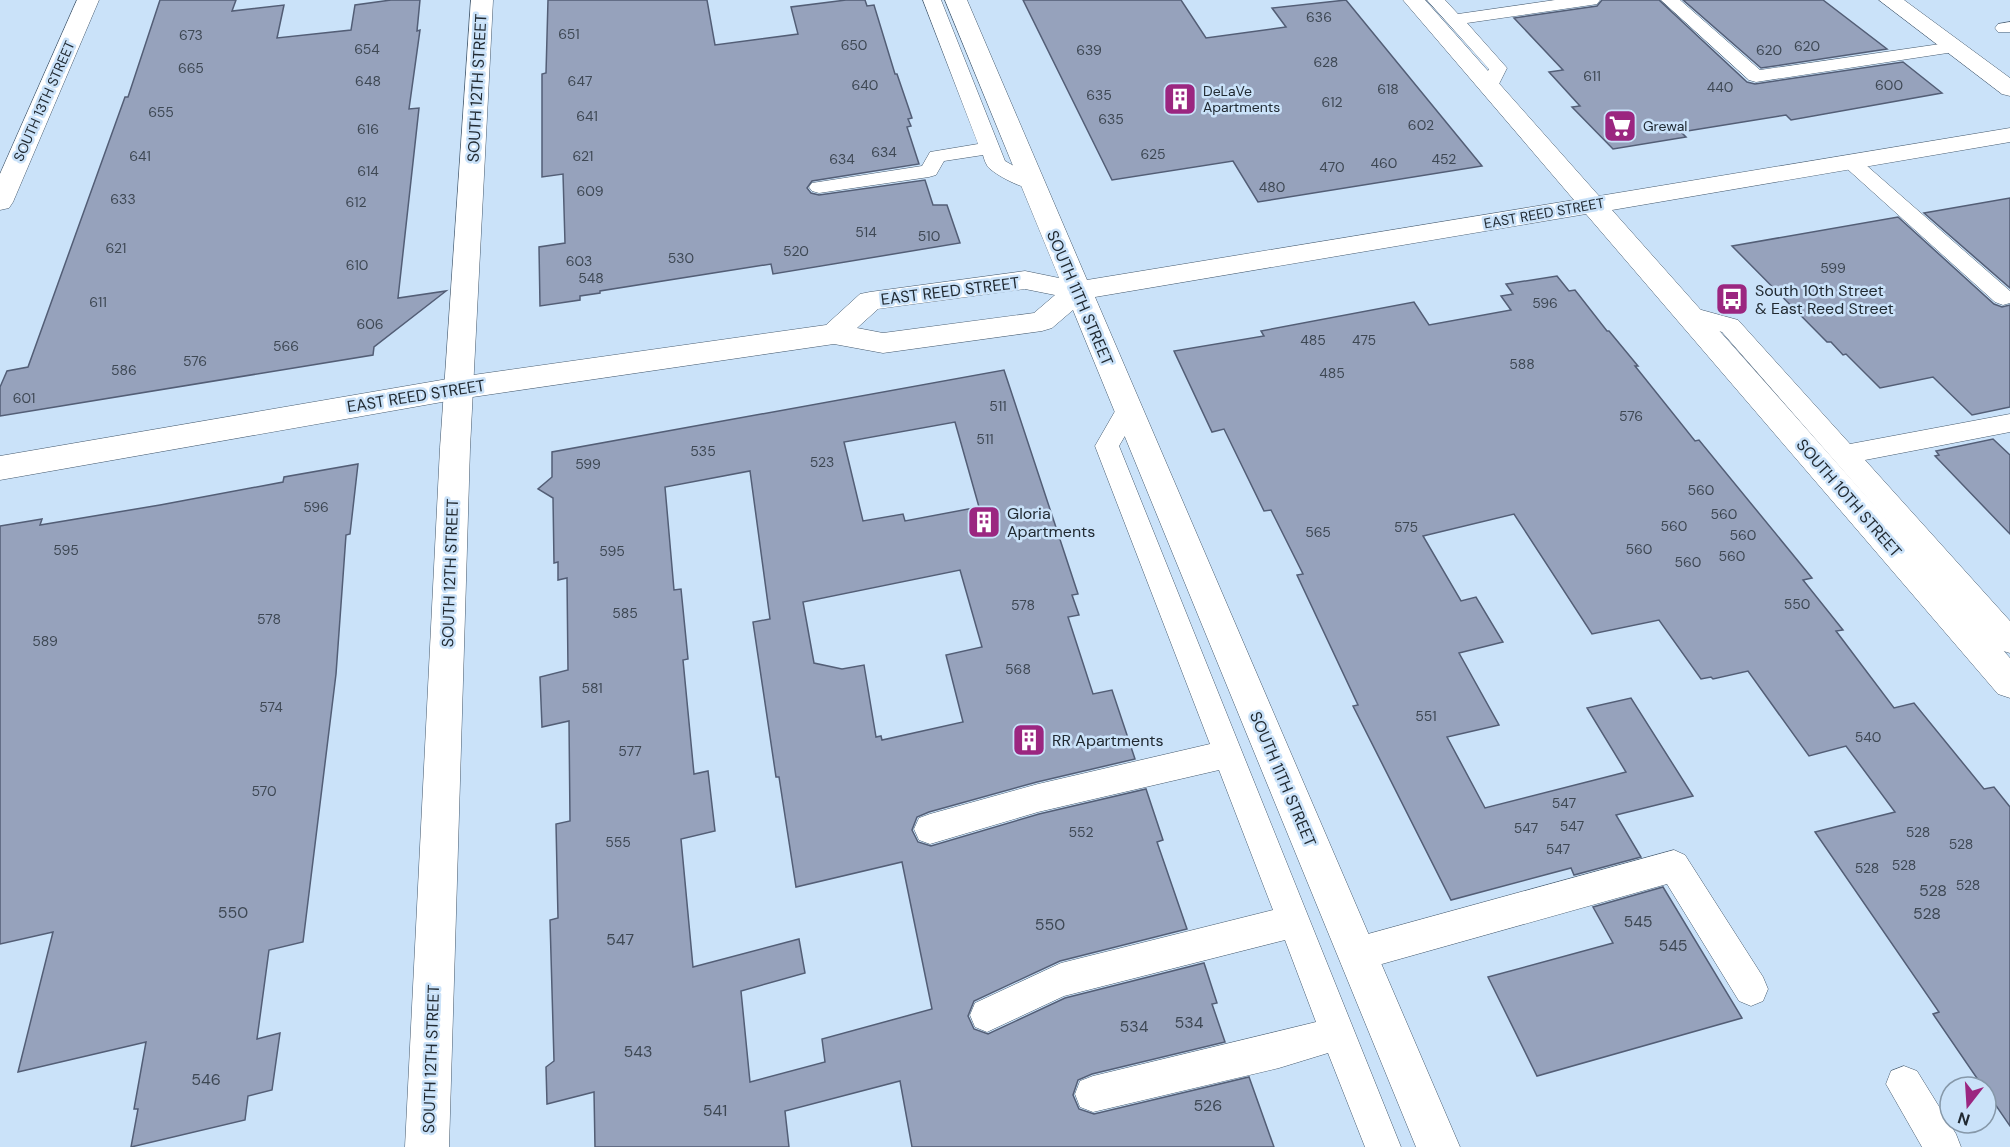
<svg xmlns="http://www.w3.org/2000/svg" width="2010" height="1147" font-family="'DM Sans',sans-serif">
<style>
.building{fill:#96a2bc;stroke:#535e76;stroke-width:1.5;fill-rule:evenodd}
.lines{fill:none;stroke-linecap:round;stroke-linejoin:round}
.lane-casing{stroke:#465a6e;stroke-width:1}
.street-casing{stroke:#465a6e;stroke-width:1}
.secondary-casing{stroke:#465a6e;stroke-width:1}
.lane{fill:#fff;fill-rule:evenodd}
.street{fill:#fff;fill-rule:evenodd}
.secondary{fill:#fff;fill-rule:evenodd}
.labels{text-anchor:middle;dominant-baseline:central;stroke-width:5;stroke-linejoin:round;paint-order:stroke}
.number-label{font-size:14px;fill:#3e4854}
.far-poi-label{font-size:14px;fill:#212a32;stroke:#cae2f9;text-anchor:start}
.far-street-label{font-size:14px;fill:#212a32;stroke:#cae2f9}
.street-label{font-size:16px;fill:#212a32;stroke:#cae2f9}
.poi-label{font-size:16px;fill:#212a32;stroke:#cae2f9;text-anchor:start}
.near-number-label{font-size:16px;fill:#3e4854}
</style>
<rect width="100%" height="100%" fill="#cae2f9"/>
<g class="building">
<polygon points="160,0 236,0 232,11 284,5 277,38 351,30 355,5 391,0 420,0 417,31 420,30 409,109 419,108 398,298 446,291 374,347 373,355 0,416 0,387 7,371 28,367 125,97 128,97"/>
<polygon points="548,0 707,0 715,45 798,34 791,7 846,0 865,0 867,6 874,5 895,74 897,74 912,118 908,119 911,126 907,127 919,164 812,181 807,188 811,193 819,195 925,180 933,205 947,205 960,243 773,274 771,264 600,291 600,293 580,296 580,300 540,306 539,247 565,243 563,174 542,177 542,74 546,73"/>
<polygon points="1023,0 1181,0 1206,38 1286,27 1272,8 1346,0 1482,166 1258,202 1233,161 1112,180"/>
<polygon points="1602,0 1659,0 1747,82 1755,84 1903,62 1942,93 1791,120 1786,115 1681,132 1686,137 1613,149 1572,107 1580,106 1549,72 1563,70 1514,18 1597,6"/>
<polygon points="1683,0 1823,0 1887,49 1761,68"/>
<polygon points="2010,198 2010,288 1924,213"/>
<polygon points="1898,217 1994,304 2002,307 2010,305 2010,407 1972,415 1933,377 1880,388 1846,354 1843,355 1831,342 1827,342 1732,246"/>
<polygon points="1557,276 1569,291 1575,290 1607,331 1609,331 1638,366 1635,366 1695,441 1699,440 1812,578 1803,580 1843,630 1836,631 1894,708 1914,703 1984,789 1994,787 2010,807 2010,1126 1986,1091 1986,1087 1983,1087 1933,1014 1939,1012 1815,832 1895,812 1846,746 1809,756 1748,671 1713,679 1711,677 1701,679 1659,620 1592,634 1514,514 1423,536 1461,601 1476,597 1503,642 1459,653 1499,725 1447,737 1485,808 1626,772 1587,708 1631,698 1693,796 1616,815 1641,857 1574,875 1571,868 1451,900 1353,706 1358,705 1297,575 1303,574 1271,510 1264,511 1224,429 1212,432 1174,351 1264,336 1261,331 1414,302 1429,325 1511,310 1501,296 1513,294 1506,284"/>
<path d="M1004,370l74,224 -6,1 7,20 -11,2 25,77 19,-4 23,69 -98,23 -108,30 -12,5 -5,13 6,12 13,4 108,-32 107,-25 17,51 -6,2 30,87 -127,32 -86,40 -6,15 6,13 14,5 77,-36 139,-35 13,40 -5,1 13,38 -133,32 -14,6 -5,15 6,14 15,5 155,-37 25,70h-362l-12,-66 -115,30 4,36h-194l-1,-55 -47,12 -1,-37 8,-6 -4,-141 8,-2 -2,-94 14,-3 -1,-100 -27,6 -2,-50 28,-7 -1,-92 -9,2v-18l-4,1 -1,-65 -15,-9 14,-12v-25zM955,422l24,85 -74,14 -2,-7 -40,7 -19,-79zM750,471l20,148 -17,3 23,155h3l17,110 106,-25 30,147 -110,30 3,23 -75,20 -9,-91 64,-18 -6,-34 -106,28 -12,-128 34,-8 -7,-60 -14,3 -11,-114 5,-1 -7,-70 -7,1 -9,-103zM960,570l22,77 -36,8 17,67 -81,18 -1,-4 -5,1 -12,-72 -22,4 -28,-6 -11,-61z"/>
<polygon points="1993,439 2010,455 2010,534 1935,456 1939,455 1936,451"/>
<polygon points="358,464 350,534 346,535 336,674 303,942 269,950 257,1039 280,1033 272,1090 248,1096 245,1120 131,1147 138,1109 134,1109 146,1042 18,1072 53,932 0,944 0,526 42,519 40,525 160,505 283,482 284,477"/>
<polygon points="1663,887 1742,1018 1537,1076 1488,977 1613,943 1593,907"/>
</g>
<g class="lines">
<g class="lane-casing">
<g id="lane">
<path d="M923,0h18l64,161 34,19 3,4 -3,4c-12,4 -40,-11 -50,-20 -3,-3 -5,-9 -6,-13l-39,6 -8,14 -7,2 -110,16 -7,-2 -3,-4 3,-4 110,-17 8,-14 48,-8z"/>
<polygon points="1427,0 1445,0 1458,14 1555,0 1600,0 1597,4 1591,5 1467,23 1507,68 1496,90 1482,90 1480,86 1489,69"/>
<polygon points="1661,0 1680,0 1760,70 1954,42 1960,43 1963,47 1960,51 1954,52 1756,82 1749,80"/>
<polygon points="2010,22 2010,32 1998,32 1995,28 1998,24"/>
<polygon points="1851,156 1858,158 2010,291 2010,303 2003,305 1995,302 1844,166 1841,162 1844,158"/>
<polygon points="1687,306 1738,320 1850,444 2010,414 2010,432 1865,460 2010,621 2010,653 2000,650 1722,332 1679,319 1676,314 1679,309"/>
<polygon points="1127,403 1136,406 1139,412 1119,446 1401,1147 1365,1147 1328,1053 1279,1068 1093,1112 1080,1107 1075,1094 1080,1081 1093,1076 1316,1022 1285,940 1064,996 987,1032 975,1027 970,1015 975,1003 1061,963 1273,910 1219,770 1038,812 930,844 919,840 914,829 919,818 930,814 1038,784 1210,744 1095,446 1118,406"/>
<polygon points="1674,850 1685,855 1763,977 1768,989 1763,1001 1751,1006 1739,1001 1667,884 1357,971 1345,966 1340,954 1345,942 1357,937"/>
<polygon points="1904,1066 1917,1071 1956,1134 1961,1147 1922,1147 1886,1084 1891,1071"/>
</g>
</g>
<g class="street-casing">
<g id="street">
<polygon points="77,0 99,0 13,202 9,208 0,210 0,174"/>
<polygon points="471,0 493,0 470,448 449,1147 405,1147 440,448"/>
<polygon points="1879,0 1904,0 2010,78 2010,96 2002,94"/>
</g>
</g>
<g class="secondary-casing">
<path id="secondary" d="M945,0h22l120,280 487,-80 -171,-200h22l174,196 411,-68v14l-398,68 398,448v40l-12,-4 -412,-480 -491,83 365,850h-44l-343,-837 -21,18 -10,3 -159,22 -49,-9 -375,55 -459,81v-24l459,-79 367,-52 34,-31 10,-2 155,-21 34,7zM1025,289l30,6 -21,18 -151,20 -26,-5 21,-19z"/>
</g>
<use href="#lane" class="lane"/>
<use href="#street" class="street"/>
<use href="#secondary" class="secondary"/>
</g>
<defs>
<g id="building-square" transform="scale(1.725)"><rect x="-9" y="-9" width="18" height="18" rx="4" fill="#9b2680" stroke="#cae2f9"/><path d="M-4-6H4V6H1V3H-1V6H-4ZM-2.5-4.3h1.7v1.8h-1.7ZM.8-4.3h1.7v1.8H.8ZM-2.5-1h1.7V.8h-1.7ZM.8-1h1.7V.8H.8Z" fill="#fff"/></g>
<g id="supermarket-square" transform="scale(1.725)"><rect x="-9" y="-9" width="18" height="18" rx="4" fill="#9b2680" stroke="#cae2f9"/><path d="M-6-5.5h2.5l.6 2H6L4.5 2H-2.5L-4.4-4H-6ZM-1.5 3.2a1.3 1.3 0 1 0 .1 0ZM3 3.2a1.3 1.3 0 1 0 .1 0Z" fill="#fff"/></g>
<g id="bus-square" transform="scale(1.725)"><rect x="-9" y="-9" width="18" height="18" rx="4" fill="#9b2680" stroke="#cae2f9"/><path d="M-5-6H5V4H4V6H2V4H-2V6H-4V4H-5ZM-3.5-4V0h7V-4ZM-3.5 1.2v1.5H-2V1.2ZM2 1.2v1.5H3.5V1.2Z" fill="#fff"/></g>
</defs>
<g fill-rule="evenodd">
<use href="#building-square" x="1180" y="99"/>
<use href="#supermarket-square" x="1620" y="126"/>
<use href="#bus-square" x="1732" y="299"/>
<use href="#building-square" x="984" y="522"/>
<use href="#building-square" x="1029" y="740"/>
</g>
<g class="labels">
<g class="number-label">
<text x="1319" y="17">636</text>
<text x="569" y="34">651</text>
<text x="191" y="35">673</text>
<text x="854" y="45">650</text>
<text x="1807" y="46">620</text>
<text x="367" y="49">654</text>
<text x="1089" y="50">639</text>
<text x="1769" y="50">620</text>
<text x="1326" y="62">628</text>
<text x="191" y="68">665</text>
<text x="1592" y="76">611</text>
<text x="368" y="81">648</text>
<text x="580" y="81">647</text>
<text x="865" y="85">640</text>
<text x="1889" y="85">600</text>
<text x="1720" y="87">440</text>
<text x="1388" y="89">618</text>
<text x="1099" y="95">635</text>
<text x="1332" y="102">612</text>
<text x="161" y="112">655</text>
<text x="587" y="116">641</text>
<text x="1111" y="119">635</text>
<text x="1421" y="125">602</text>
<text x="368" y="129">616</text>
<text x="884" y="152">634</text>
<text x="1153" y="154">625</text>
<text x="140" y="156">641</text>
<text x="583" y="156">621</text>
<text x="842" y="159">634</text>
<text x="1444" y="159">452</text>
<text x="1384" y="163">460</text>
<text x="1332" y="167">470</text>
<text x="368" y="171">614</text>
<text x="1272" y="187">480</text>
<text x="590" y="191">609</text>
<text x="123" y="199">633</text>
<text x="356" y="202">612</text>
<text x="866" y="232">514</text>
<text x="929" y="236">510</text>
<text x="116" y="248">621</text>
<text x="796" y="251">520</text>
<text x="681" y="258">530</text>
<text x="579" y="261">603</text>
<text x="357" y="265">610</text>
<text x="1833" y="268">599</text>
<text x="591" y="278">548</text>
<text x="98" y="302">611</text>
<text x="1545" y="303">596</text>
<text x="370" y="324">606</text>
<text x="1313" y="340">485</text>
<text x="1364" y="340">475</text>
<text x="286" y="346">566</text>
<text x="195" y="361">576</text>
<text x="1522" y="364">588</text>
<text x="124" y="370">586</text>
<text x="1332" y="373">485</text>
<text x="24" y="398">601</text>
<text x="998" y="406">511</text>
<text x="1631" y="416">576</text>
<text x="985" y="439">511</text>
<text x="703" y="451">535</text>
<text x="822" y="462">523</text>
<text x="588" y="464">599</text>
<text x="1701" y="490">560</text>
<text x="316" y="507">596</text>
<text x="1724" y="514">560</text>
<text x="1674" y="526">560</text>
<text x="1406" y="527">575</text>
<text x="1318" y="532">565</text>
<text x="1743" y="535">560</text>
<text x="1639" y="549">560</text>
<text x="66" y="550">595</text>
<text x="612" y="551">595</text>
<text x="1732" y="556">560</text>
<text x="1688" y="562">560</text>
<text x="1797" y="604">550</text>
<text x="1023" y="605">578</text>
<text x="625" y="613">585</text>
<text x="269" y="619">578</text>
<text x="45" y="641">589</text>
<text x="1018" y="669">568</text>
<text x="592" y="688">581</text>
<text x="271" y="707">574</text>
<text x="1426" y="716">551</text>
<text x="1868" y="737">540</text>
<text x="630" y="751">577</text>
<text x="264" y="791">570</text>
<text x="1564" y="803">547</text>
<text x="1572" y="826">547</text>
<text x="1526" y="828">547</text>
<text x="1081" y="832">552</text>
<text x="1918" y="832">528</text>
<text x="618" y="842">555</text>
<text x="1961" y="844">528</text>
<text x="1558" y="849">547</text>
<text x="1904" y="865">528</text>
<text x="1867" y="868">528</text>
<text x="1968" y="885">528</text>
</g>
<g class="far-poi-label">
<text x="1203" y="91">DeLaVe<tspan x="1203" dy="16">Apartments</tspan></text>
<text x="1643" y="126">Grewal</text>
</g>
<g class="far-street-label">
<text transform="translate(44 101) rotate(-66)">SOUTH 13TH STREET</text>
<text transform="translate(1544 213) rotate(-10)">EAST REED STREET</text>
</g>
<g class="street-label">
<text transform="translate(477 88) rotate(-87)">SOUTH 12TH STREET</text>
<text transform="translate(950 291) rotate(-7)">EAST REED STREET</text>
<text transform="translate(1080 298) rotate(67)">SOUTH 11TH STREET</text>
<text transform="translate(416 396) rotate(-9)">EAST REED STREET</text>
<text transform="translate(1849 498) rotate(49)">SOUTH 10TH STREET</text>
<text transform="translate(450 573) rotate(-88)">SOUTH 12TH STREET</text>
<text transform="translate(1283 779) rotate(67)">SOUTH 11TH STREET</text>
<text transform="translate(431 1059) rotate(-88)">SOUTH 12TH STREET</text>
</g>
<g class="poi-label">
<text x="1755" y="290">South 10th Street<tspan x="1755" dy="18">&amp; East Reed Street</tspan></text>
<text x="1007" y="513">Gloria<tspan x="1007" dy="18">Apartments</tspan></text>
<text x="1052" y="740">RR Apartments</text>
</g>
<g class="near-number-label">
<text x="1933" y="890">528</text>
<text x="233" y="912">550</text>
<text x="1927" y="913">528</text>
<text x="1638" y="921">545</text>
<text x="1050" y="924">550</text>
<text x="620" y="939">547</text>
<text x="1673" y="945">545</text>
<text x="1189" y="1022">534</text>
<text x="1134" y="1026">534</text>
<text x="638" y="1051">543</text>
<text x="206" y="1079">546</text>
<text x="1208" y="1105">526</text>
<text x="715" y="1110">541</text>
</g>
</g>
<g transform="translate(1968 1105) rotate(197)"><circle r="28" fill="#cae2f9" stroke="#8698a9" stroke-width="1.5"/>
<path d="M0-4.5L10 22L0 15L-10 22Z" fill="#9b2680"/>
<text y="-9" font-size="16" font-weight="bold" text-anchor="middle" fill="#212a32">N</text>
</g>
</svg>
